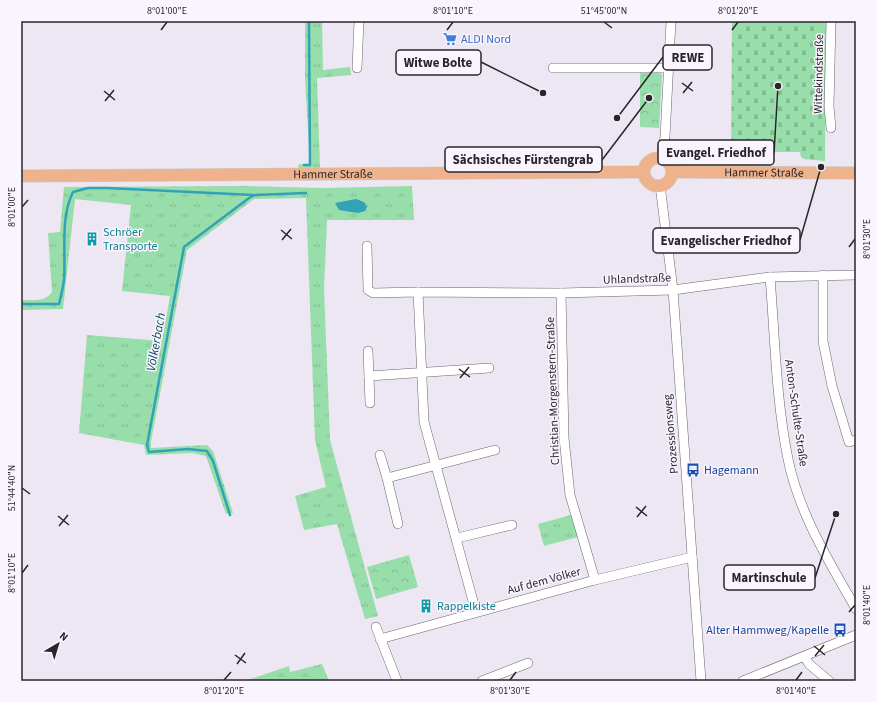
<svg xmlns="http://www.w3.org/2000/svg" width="877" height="702" font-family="'Source Sans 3',sans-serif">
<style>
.grass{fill:url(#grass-tufts)}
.forest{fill:url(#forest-crowns)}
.cemetery{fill:url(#cemetery-stones)}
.water{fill:#32a2b7}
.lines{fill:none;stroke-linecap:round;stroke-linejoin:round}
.stream{stroke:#32a2b7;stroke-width:2.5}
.minor-casing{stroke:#6b646f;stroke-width:10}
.major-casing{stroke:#cccbcc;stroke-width:13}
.minor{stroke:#fff;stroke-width:9}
.major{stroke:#eeb38d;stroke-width:12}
.ticks{fill:none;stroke:#29262b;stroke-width:1.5}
.labels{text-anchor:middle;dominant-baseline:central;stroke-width:3;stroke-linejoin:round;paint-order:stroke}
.shop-label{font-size:12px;fill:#366cbe;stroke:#faf4fe;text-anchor:start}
.street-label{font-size:12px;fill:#29262b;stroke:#faf4fe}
.culture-label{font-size:12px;fill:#0d838f;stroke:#faf4fe;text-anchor:start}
.transit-label{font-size:12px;fill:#164399;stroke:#faf4fe;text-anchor:start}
.water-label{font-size:13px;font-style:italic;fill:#094b56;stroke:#faf4fe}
.leader{fill:none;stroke:#29262b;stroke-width:1.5}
.callout-dot{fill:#29262b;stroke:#faf4fe;stroke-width:1.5}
.callout{fill:#faf4fe;stroke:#29262b;stroke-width:1.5}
.callout-label{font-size:13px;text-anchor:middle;font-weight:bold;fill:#29262b}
.neatline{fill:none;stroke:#29262b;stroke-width:1.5}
.ticks-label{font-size:10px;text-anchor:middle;fill:#29262b}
</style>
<defs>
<pattern id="grass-tufts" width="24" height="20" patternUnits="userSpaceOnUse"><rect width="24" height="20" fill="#98deaa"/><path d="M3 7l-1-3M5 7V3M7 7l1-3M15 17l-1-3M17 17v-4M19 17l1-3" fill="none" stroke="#83be92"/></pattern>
<pattern id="forest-crowns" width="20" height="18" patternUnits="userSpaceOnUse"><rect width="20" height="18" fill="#98deaa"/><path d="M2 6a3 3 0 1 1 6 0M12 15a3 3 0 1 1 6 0" fill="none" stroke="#83be92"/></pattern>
<pattern id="cemetery-stones" width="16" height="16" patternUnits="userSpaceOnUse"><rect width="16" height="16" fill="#98deaa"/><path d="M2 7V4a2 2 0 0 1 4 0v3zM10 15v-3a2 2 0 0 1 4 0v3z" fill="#83be92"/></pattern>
</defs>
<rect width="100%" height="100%" fill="#ede6f3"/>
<g class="grass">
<polygon points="305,21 322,21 323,70 350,67 351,75 317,78 320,168 298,168 299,164 310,164 305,78"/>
<path d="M244,186l80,2 88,-2 2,34h-87l-3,69 6,151 48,176 -13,3 -28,-95 -33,6 -9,-34 31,-9 -11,-47 -9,-242 -52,1 -67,51 -36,192v6l56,-3 6,6 20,62 -7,1 -20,-58 -14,-3 -46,2 -2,-10 -65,-12 8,-98 75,6 8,-45 -48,-5 9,-86 -56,-6 -12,110 -42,1v-10c12,0 24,2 31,-8l-4,-59 12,-1 4,-45z"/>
<polygon points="571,515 578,537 544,546 538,524"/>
<polygon points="322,664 329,681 248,680 289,666 290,672"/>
</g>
<g class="forest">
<polygon points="640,72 660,73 662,75 659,128 640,127"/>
<polygon points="409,555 418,587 376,599 367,567"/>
</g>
<polygon class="cemetery" points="732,21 826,21 825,161 804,159 801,157 800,152 770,152 769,162 731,163"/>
<polygon class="water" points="356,199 364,202 367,207 365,211 358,213 339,210 335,203"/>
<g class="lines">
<g class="stream">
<polyline points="304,165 310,165 309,21"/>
<path d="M21,304h38c2,-8 4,-16 5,-24 2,-28 -4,-62 9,-88l15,-4h19l146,7"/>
<polyline points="230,515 213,461 207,451 188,449 149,452 147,445 184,247 249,198 255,195 306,193"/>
</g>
<g class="minor-casing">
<g id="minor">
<polyline points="357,68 359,21"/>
<polyline points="553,68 669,68"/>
<polyline points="831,128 829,107 831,21"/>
<polyline points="661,158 665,137 671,21"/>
<polyline points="660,185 673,290 701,681"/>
<polyline points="367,246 368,290 373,293 418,292 561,293 673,290 770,277 856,275"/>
<polyline points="823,275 823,341 832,386 849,442 856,440"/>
<path d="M770,277c5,61 6,123 18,182 11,55 41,102 68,150"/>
<polyline points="418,292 424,422 476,612"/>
<polyline points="561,293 564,438 570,495 595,580"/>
<polyline points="368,351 370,403"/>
<polyline points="369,376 489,368"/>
<polyline points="380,455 387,478"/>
<polyline points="398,524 387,478 495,450"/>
<polyline points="457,538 512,525"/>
<polyline points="376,627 397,681"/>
<polyline points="380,639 595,580 692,557"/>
<polyline points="805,657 809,664 829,681"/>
<polyline points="482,681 528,663"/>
<polyline points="743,681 856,635"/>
</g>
</g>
<g class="major-casing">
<g id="major">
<circle cx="658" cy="172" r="14"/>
<path id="s1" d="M672,172l184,1"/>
<path id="s2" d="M21,176l623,-4"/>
</g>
</g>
<use href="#minor" class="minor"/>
<use href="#major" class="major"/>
</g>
<path class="ticks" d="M604,22l8,6M161,30l6,-8M447,30l6,-8M732,30l6,-8M682,83l11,8M104,91l11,9M683,93l9,-11M105,101l9,-11M22,207l6,-7M281,230l11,9M282,240l9,-11M849,247l6,-8M459,369l11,8M460,378l9,-11M22,488l8,6M636,507l11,9M58,516l11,9M637,517l9,-11M59,526l9,-11M22,573l6,-8M849,612l6,-7M814,646l11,9M235,655l11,8M815,656l9,-11M237,664l8,-11M224,680l7,-8M510,680l6,-8M796,680l6,-8"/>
<defs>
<g id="supermarket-bare" transform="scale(1.08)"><path d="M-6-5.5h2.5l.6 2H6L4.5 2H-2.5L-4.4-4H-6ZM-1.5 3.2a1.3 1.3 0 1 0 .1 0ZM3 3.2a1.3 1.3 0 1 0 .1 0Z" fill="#3f7fe0" stroke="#faf4fe" stroke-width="2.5" paint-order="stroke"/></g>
<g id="building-bare" transform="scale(1.08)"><path d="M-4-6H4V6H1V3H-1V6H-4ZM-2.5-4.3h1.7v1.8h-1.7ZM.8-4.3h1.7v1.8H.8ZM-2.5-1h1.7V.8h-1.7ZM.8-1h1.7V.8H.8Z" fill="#0f9aa8" stroke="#faf4fe" stroke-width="2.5" paint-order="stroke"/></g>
<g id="bus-bare" transform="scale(1.08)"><path d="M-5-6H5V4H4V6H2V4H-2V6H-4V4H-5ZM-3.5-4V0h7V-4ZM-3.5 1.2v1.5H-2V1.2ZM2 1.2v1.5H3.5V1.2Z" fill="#1a4fb4" stroke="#faf4fe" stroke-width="2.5" paint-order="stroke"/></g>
</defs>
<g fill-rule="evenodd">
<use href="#supermarket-bare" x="450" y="39"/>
<use href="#building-bare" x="92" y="239"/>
<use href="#bus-bare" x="693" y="470"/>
<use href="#building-bare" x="426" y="606"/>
<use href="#bus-bare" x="840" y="630"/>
</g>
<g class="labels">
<g class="shop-label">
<text x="461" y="39">ALDI Nord</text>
</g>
<g class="street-label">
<text transform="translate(819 74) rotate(-89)">Wittekindstraße</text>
<text stroke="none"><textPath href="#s1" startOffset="92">Hammer Straße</textPath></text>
<text stroke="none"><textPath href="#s2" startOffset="312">Hammer Straße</textPath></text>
<text transform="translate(637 279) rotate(-2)">Uhlandstraße</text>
<text transform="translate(553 391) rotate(-92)">Christian-Morgenstern-Straße</text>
<text transform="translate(796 413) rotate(82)">Anton-Schulte-Straße</text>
<text transform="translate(671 434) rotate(-95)">Prozessionsweg</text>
<text transform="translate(544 581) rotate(-15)">Auf dem Völker</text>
</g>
<g class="culture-label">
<text x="103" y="232">Schröer<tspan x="103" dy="14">Transporte</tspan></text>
<text x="437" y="606">Rappelkiste</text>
</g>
<g class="transit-label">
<text x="704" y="470">Hagemann</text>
<text x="829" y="630" text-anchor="end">Alter Hammweg/Kapelle</text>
</g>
<g class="water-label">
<text transform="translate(156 342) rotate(-80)">Völkerbach</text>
</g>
</g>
<path class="leader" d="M617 118L663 57M543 93L481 62M778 86L774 153M649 98L602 160M821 167L800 240M836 514L815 578"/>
<g class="callout-dot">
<circle cx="617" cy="118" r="4"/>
<circle cx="543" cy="93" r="4"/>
<circle cx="778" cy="86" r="4"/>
<circle cx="649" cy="98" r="4"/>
<circle cx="821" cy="167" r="4"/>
<circle cx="836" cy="514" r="4"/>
</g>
<g class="callout">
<rect x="663" y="45" width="49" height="25" rx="4"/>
<rect x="396" y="50" width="85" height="25" rx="4"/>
<rect x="658" y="140" width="116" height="25" rx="4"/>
<rect x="445" y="147" width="157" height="25" rx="4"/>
<rect x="653" y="228" width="147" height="25" rx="4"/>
<rect x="724" y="565" width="91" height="25" rx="4"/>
</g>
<g class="callout-label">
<text x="688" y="62">REWE</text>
<text x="438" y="67">Witwe Bolte</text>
<text x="716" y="157">Evangel. Friedhof</text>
<text x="523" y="164">Sächsisches Fürstengrab</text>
<text x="726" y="245">Evangelischer Friedhof</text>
<text x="769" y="582">Martinschule</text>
</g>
<rect width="877" height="702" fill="none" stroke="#faf4fe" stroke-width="44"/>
<g transform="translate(58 644) rotate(38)" stroke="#faf4fe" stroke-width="3" paint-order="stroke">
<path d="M0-3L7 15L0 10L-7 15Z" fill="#29262b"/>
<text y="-6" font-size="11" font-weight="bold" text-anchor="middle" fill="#29262b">N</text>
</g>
<rect x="22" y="22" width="833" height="658" class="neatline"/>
<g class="ticks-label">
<text x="167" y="14">8°01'00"E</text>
<text x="453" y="14">8°01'10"E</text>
<text x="604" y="14">51°45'00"N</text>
<text x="738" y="14">8°01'20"E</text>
<text transform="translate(11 207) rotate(-90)" y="4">8°01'00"E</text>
<text transform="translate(866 239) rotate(-90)" y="4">8°01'30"E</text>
<text transform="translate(11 488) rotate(-90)" y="4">51°44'40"N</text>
<text transform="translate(11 573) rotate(-90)" y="4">8°01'10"E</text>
<text transform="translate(866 605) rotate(-90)" y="4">8°01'40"E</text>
<text x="224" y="694">8°01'20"E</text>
<text x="510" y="694">8°01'30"E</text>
<text x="796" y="694">8°01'40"E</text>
</g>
</svg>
